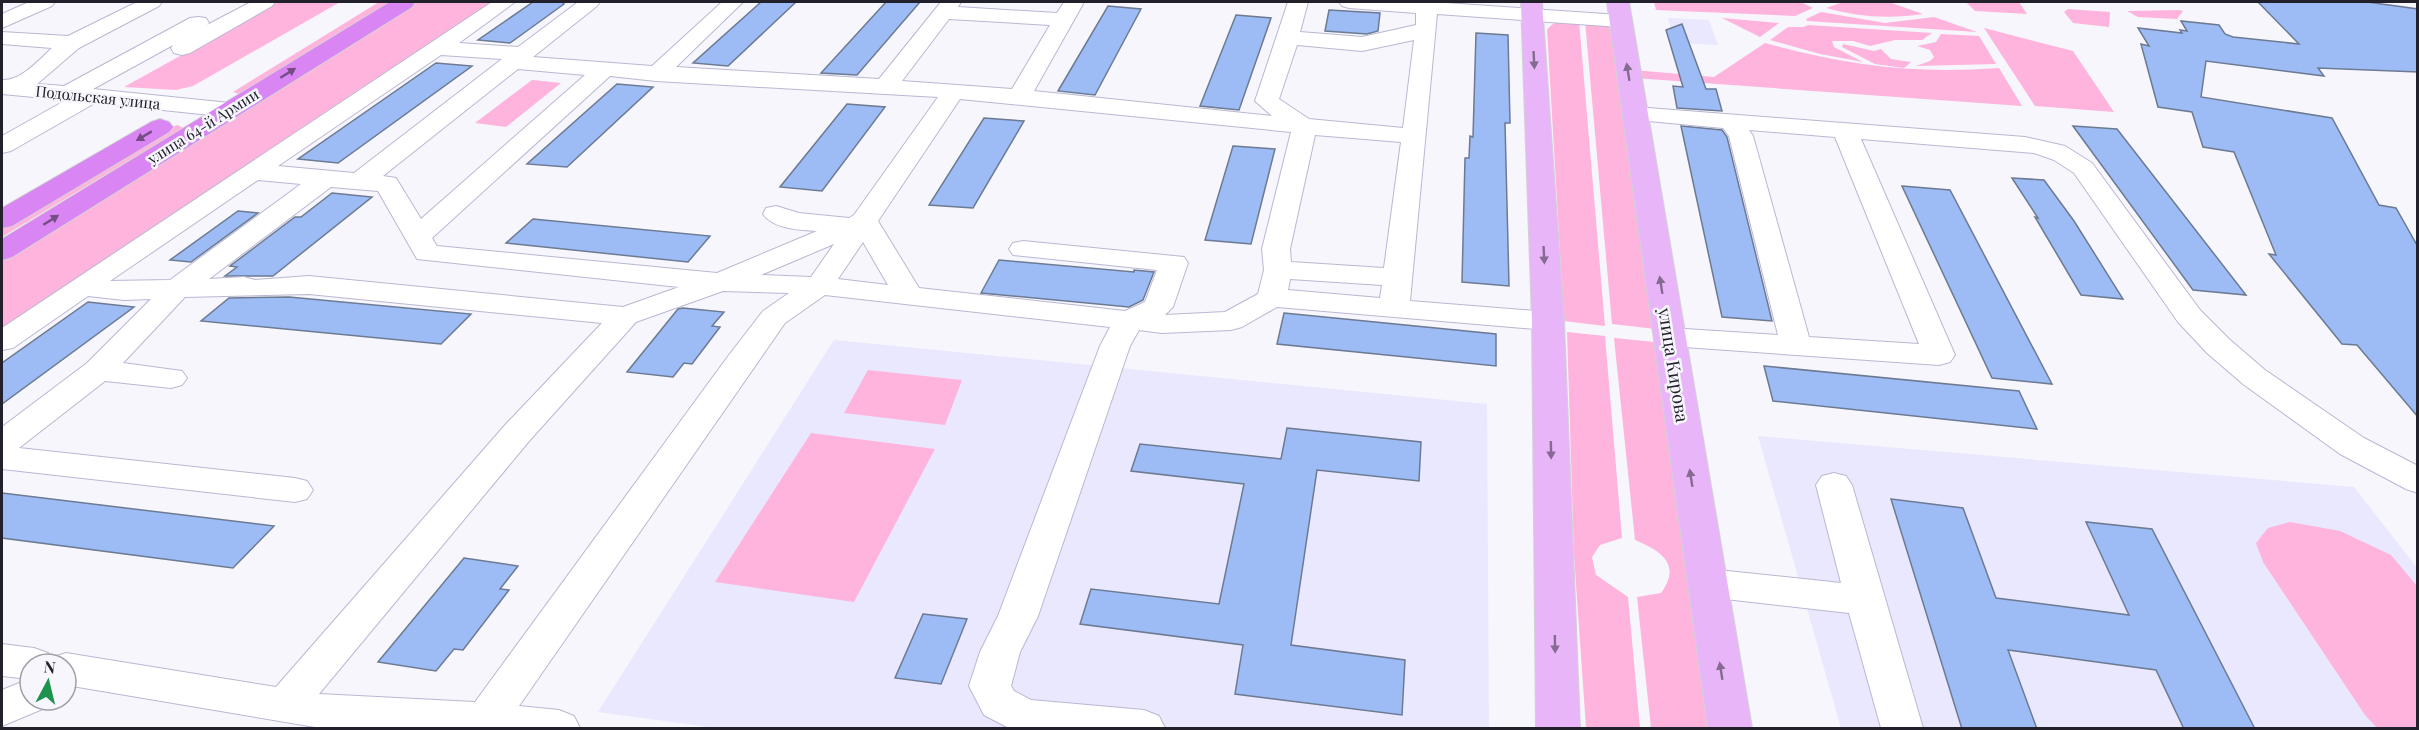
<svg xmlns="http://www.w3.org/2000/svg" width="2419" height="730" font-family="'Playfair Display',serif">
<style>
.built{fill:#eae8fe}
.green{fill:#feb4dc}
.building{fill:#9dbcf5;stroke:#6c7a92;stroke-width:1.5}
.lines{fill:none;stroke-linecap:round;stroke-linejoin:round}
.minor-casing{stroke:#bab7d3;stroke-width:2}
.major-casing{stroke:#d3d2d5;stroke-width:2}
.highway-casing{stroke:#d3d2d5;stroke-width:2}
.minor{fill:#fff;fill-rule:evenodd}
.major{fill:#e8b6f8;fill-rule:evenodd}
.highway{fill:#d985f3;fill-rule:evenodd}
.oneway{fill:#856b92}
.oneway2{fill:#744d85}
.labels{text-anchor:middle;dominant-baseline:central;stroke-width:5;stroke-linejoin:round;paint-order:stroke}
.far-street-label{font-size:15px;fill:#22202b;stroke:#f6f6fc}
.street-label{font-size:18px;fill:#22202b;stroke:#f6f6fc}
</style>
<rect width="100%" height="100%" fill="#f6f6fc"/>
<g class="built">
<polygon points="1668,18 1709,20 1718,45 1675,43"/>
<polygon points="834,340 1487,404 1489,728 716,728 598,712"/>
<polygon points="1758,436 2354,487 2417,568 2417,728 1841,728"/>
</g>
<g class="green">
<polygon points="277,2 340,2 193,86 176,90 124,87"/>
<polygon points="379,2 392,2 248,91 239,94 233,92"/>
<polygon points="417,2 495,2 2,329 2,261"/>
<polygon points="1654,2 1801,2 1813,8 1795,16 1656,10"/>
<path d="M1843,2h46l34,12c-33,5 -65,3 -97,-6z"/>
<polygon points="1966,2 2019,2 2027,14 1975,11"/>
<polygon points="2068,9 2110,12 2109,27 2073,23 2064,12"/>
<polygon points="2179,10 2183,11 2177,19 2138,17 2127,11"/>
<polygon points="1821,12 1885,23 1934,17 1977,32 1807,21 1806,19"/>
<polygon points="1722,18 1779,23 1760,37"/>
<path d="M1579,21l26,305 -41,-5 -17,-291c7,-11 21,-9 32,-9z"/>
<polygon points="1585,21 1604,24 1611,27 1655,329 1612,324"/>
<polygon points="1808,25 1932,33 1922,40 1895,40 1870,46 1853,41 1832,41 1834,47 1863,62 1820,54 1770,40 1788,27 1803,27"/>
<polygon points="1984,28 2073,51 2114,112 2035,106"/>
<polygon points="1941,34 1979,36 1996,64 1916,66 1930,61 1934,57 1930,50 1917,46 1936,42"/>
<path d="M1765,43c83,23 149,31 234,25l23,38 -388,-28 -1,-8 81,7z"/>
<polygon points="1843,44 1874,51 1881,49 1891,59 1911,62 1904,68 1875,64 1842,47"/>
<polygon points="532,80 561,83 506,127 475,123"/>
<polygon points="178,125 183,128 2,237 2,228 170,127"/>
<polygon points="1567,332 1605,336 1622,538 1600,545 1592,557 1596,575 1628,597 1640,728 1586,728 1574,556"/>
<path d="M1614,338l41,4 55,386h-59l-14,-131 24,-4c21,-29 0,-42 -26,-53z"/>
<polygon points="868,370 962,380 945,425 844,413"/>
<polygon points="811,433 935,449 854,602 715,582"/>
<polygon points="2290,522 2340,531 2391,555 2417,586 2417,728 2377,728 2365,715 2263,562 2256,543 2268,528"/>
</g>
<g class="building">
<polygon points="533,2 562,2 564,4 510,43 478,40"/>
<polygon points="761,2 796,2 728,66 693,63"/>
<polygon points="886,2 920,2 857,75 821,73"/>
<polygon points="2258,2 2367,2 2418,9 2418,72 2318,68 2324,76 2206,61 2201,97 2332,118 2379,205 2396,208 2418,247 2418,417 2357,345 2342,344 2269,254 2276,255 2234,152 2203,147 2192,112 2158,107 2141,44 2149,46 2138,28 2182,33 2180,30 2187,31 2181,21 2219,25 2225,34 2233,37 2299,44"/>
<polygon points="1108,6 1141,9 1095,95 1058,91"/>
<polygon points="1329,10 1380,13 1378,31 1367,34 1325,31"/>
<polygon points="1236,15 1271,18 1239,110 1200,106"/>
<polygon points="1682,24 1706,89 1716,89 1722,111 1677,108 1673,86 1683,87 1666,30"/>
<polygon points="1476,33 1508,35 1510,123 1505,123 1509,286 1462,282 1465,158 1469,158 1470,136 1473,137"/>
<polygon points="436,63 472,66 338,163 298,159"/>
<polygon points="617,84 653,87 567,167 527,164"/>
<polygon points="847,104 885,107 822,191 780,187"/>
<polygon points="984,118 1024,121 973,208 929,205"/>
<polygon points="1681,126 1722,130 1727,137 1772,321 1722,317"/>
<polygon points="2073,126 2117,129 2246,295 2193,290"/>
<polygon points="1233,146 1275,149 1251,244 1205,240"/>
<polygon points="2012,178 2044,180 2074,221 2123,299 2081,295 2035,217 2038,218"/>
<polygon points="1902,186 1950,190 2052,384 1992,378"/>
<polygon points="332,193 372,197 273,276 225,276 237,267 230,266 295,217 301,217"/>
<polygon points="238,211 258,213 191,262 170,260"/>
<polygon points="533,219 710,236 688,262 506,243"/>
<polygon points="999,260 1134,272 1134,270 1154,272 1143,300 1129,307 981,293"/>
<polygon points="289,297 471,314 441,344 201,321 229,298"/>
<polygon points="88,302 134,307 2,404 2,363"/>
<polygon points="683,308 724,312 712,326 720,327 692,364 684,363 673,377 627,372 678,309"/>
<polygon points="1284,313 1496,334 1496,366 1277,344"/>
<polygon points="1764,366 2019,391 2037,429 1773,401"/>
<polygon points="1287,428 1421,442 1419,481 1317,470 1291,645 1405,660 1402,715 1235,694 1243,645 1080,624 1091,589 1219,604 1244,484 1131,471 1140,444 1281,459"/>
<polygon points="2,493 274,526 233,568 2,538"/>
<polygon points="1891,499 1963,508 1996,598 2129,615 2086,522 2152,529 2255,729 2184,729 2156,670 2008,650 2037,729 1962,729"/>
<polygon points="464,558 518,566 500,589 509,590 463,650 454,649 436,671 378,662"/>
<polygon points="923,614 967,619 941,684 895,678"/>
</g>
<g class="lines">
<g class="minor-casing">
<g id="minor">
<polygon points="29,2 55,2 52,6 2,28 2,14"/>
<path d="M137,2h25l-3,4 -80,42 -42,36 27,2 126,-68 8,-1 8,1 3,5 -2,2 44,-23h24l-3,4 -82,47 -8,2 -8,-2 -3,-5 2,-3 -80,44 137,14 8,2 4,5 -4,5 -8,2 -135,-14 -84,48 -9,2v-17l64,-36 -64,-6v-14c19,1 37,-20 50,-32l-50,-4v-12l66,4z"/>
<path d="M492,2h23l-56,41 59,4 60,-45h22l-3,4 -64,51 119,9 70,-64h21l-67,65 203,12 62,-77h20l-3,5 99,6 7,-11h18l1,2 -49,87 238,25 -17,-15 33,-99h20l-8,30 62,5 54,-12v-12l-67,-5 -7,-2 -3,-4h92l189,13 7,2 4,4 -4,4 -7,2 -183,-13 -27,287 138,11 11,3 4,6 -4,6 -11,3 -271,-23 -35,20 -11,3 -69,3 -23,-3 -9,16 -92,270 -18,36 -9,34 3,5 17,9 113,10 15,6 6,12h-156l-25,-13 -15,-29 11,-34 18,-36 102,-270 10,-19 -285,-32 -40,28 -266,383 40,4 15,6 6,12h-259l-255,-43v-21h-36v36h19l-4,8 -43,18v-36l27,-11 -27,-3v-32l32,4 14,5 3,5 15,-5 210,34 230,-263 96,-101 -293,-29 -124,3 -62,66 59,8 5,7 -5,7 -11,3 -66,-7 -86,67 276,30 12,3 6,9 -6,9 -12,3 -293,-33v-42l85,-64 64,-64 -27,1 -36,-4 -75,52 -11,2v-22zM949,19l101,6 -38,64 -110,-8zM1414,40l-11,88 -94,-9 -30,-20 18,-54 65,6zM441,55l61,4 -148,114 -76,-7zM518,69l67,6 -164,144 -25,-41 -13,-2zM610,76l46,5 282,16 -84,118 -5,3 -50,-5 -23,-7 -10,2 -3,6c10,15 37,16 54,17l-100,42 -280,-27 -5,-8zM960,99l331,33 -29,117 2,21 -6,24 -33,18 -60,3 8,-8 15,-44 -4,-6 -161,-16 -10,2 -4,6 4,6 144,15 -12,32 -20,9 -206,-23 -41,-67zM1315,135l86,7 -17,126 -93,-6 -1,-13zM258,180l43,4 -131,96 -60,1zM331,187l47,4 39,68 262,28 -56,20 -314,-31 -54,4 -11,-3 -35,2zM863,242l25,43 -50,-6zM834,244l-23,33 -50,-2zM1290,279l92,6 -2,13 -92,-8zM723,291l66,2 -26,18 -34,44 -254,347 -156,-8 211,-254 106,-118z"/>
<path d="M1635,107l390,30 40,9 27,17 108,147 29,29 36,31 99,68 54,28v27l-12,-4 -66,-35 -97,-70 -36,-31 -29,-31 -104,-149 -20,-13 -20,-7 -173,-14 94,216 -5,7 -11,3 -269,-19 -11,-2 -4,-7 4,-7 11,-2 108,7 -49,-199 -6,-8 -96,-9 -4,-5 4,-5zM1749,130l86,7 84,207 -110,-7 -56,-201z"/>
<polygon points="1834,473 1846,476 1852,485 1923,728 1881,728 1849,613 1708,597 1695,593 1689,583 1695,573 1708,569 1841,583 1816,485 1822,476"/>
</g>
</g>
<g class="major-casing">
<g id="major">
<polygon points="1521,2 1542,2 1564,321 1580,728 1536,728 1532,321"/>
<polygon points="1607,2 1629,2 1752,728 1708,728"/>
</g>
</g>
<g class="highway-casing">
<g id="highway">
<polygon points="390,2 415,2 412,7 12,257 2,260 2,239"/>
<polygon points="160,119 169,122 173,127 169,132 12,226 2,228 2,208 151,122"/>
</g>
</g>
<use href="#minor" class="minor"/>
<use href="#major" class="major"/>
<use href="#highway" class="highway"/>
</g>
<defs><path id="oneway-solid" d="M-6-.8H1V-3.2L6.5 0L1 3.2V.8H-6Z" transform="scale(1.5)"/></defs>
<g class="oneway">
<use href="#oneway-solid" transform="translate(1534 60) rotate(87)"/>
<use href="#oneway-solid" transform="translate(1628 72) rotate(-99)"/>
<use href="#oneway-solid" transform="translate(1544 255) rotate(87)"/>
<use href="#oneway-solid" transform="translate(1661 285) rotate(-99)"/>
<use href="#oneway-solid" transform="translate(1551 450) rotate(89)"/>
<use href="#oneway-solid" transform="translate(1691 478) rotate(-99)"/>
<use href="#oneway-solid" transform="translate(1555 644) rotate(89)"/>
<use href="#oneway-solid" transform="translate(1721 671) rotate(-99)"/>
</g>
<g class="oneway2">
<use href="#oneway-solid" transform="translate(288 73) rotate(-32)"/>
<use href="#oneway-solid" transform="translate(144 136) rotate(149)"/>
<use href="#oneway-solid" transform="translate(51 220) rotate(-32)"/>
</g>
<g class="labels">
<g class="far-street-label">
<text transform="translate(98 97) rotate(6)">Подольская улица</text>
<text transform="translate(203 126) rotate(-32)">улица 64-й Армии</text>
</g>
<g class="street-label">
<text transform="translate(1674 365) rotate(81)">улица Кирова</text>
</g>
</g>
<rect width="2419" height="730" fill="none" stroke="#22202b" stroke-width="6"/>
<g transform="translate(48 682) rotate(7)"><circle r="28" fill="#f6f6fc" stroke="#a1a0a8" stroke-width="1.5"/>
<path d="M0-4.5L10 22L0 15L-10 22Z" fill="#1e934e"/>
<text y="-9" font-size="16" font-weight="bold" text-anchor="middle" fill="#22202b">N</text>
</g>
</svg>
